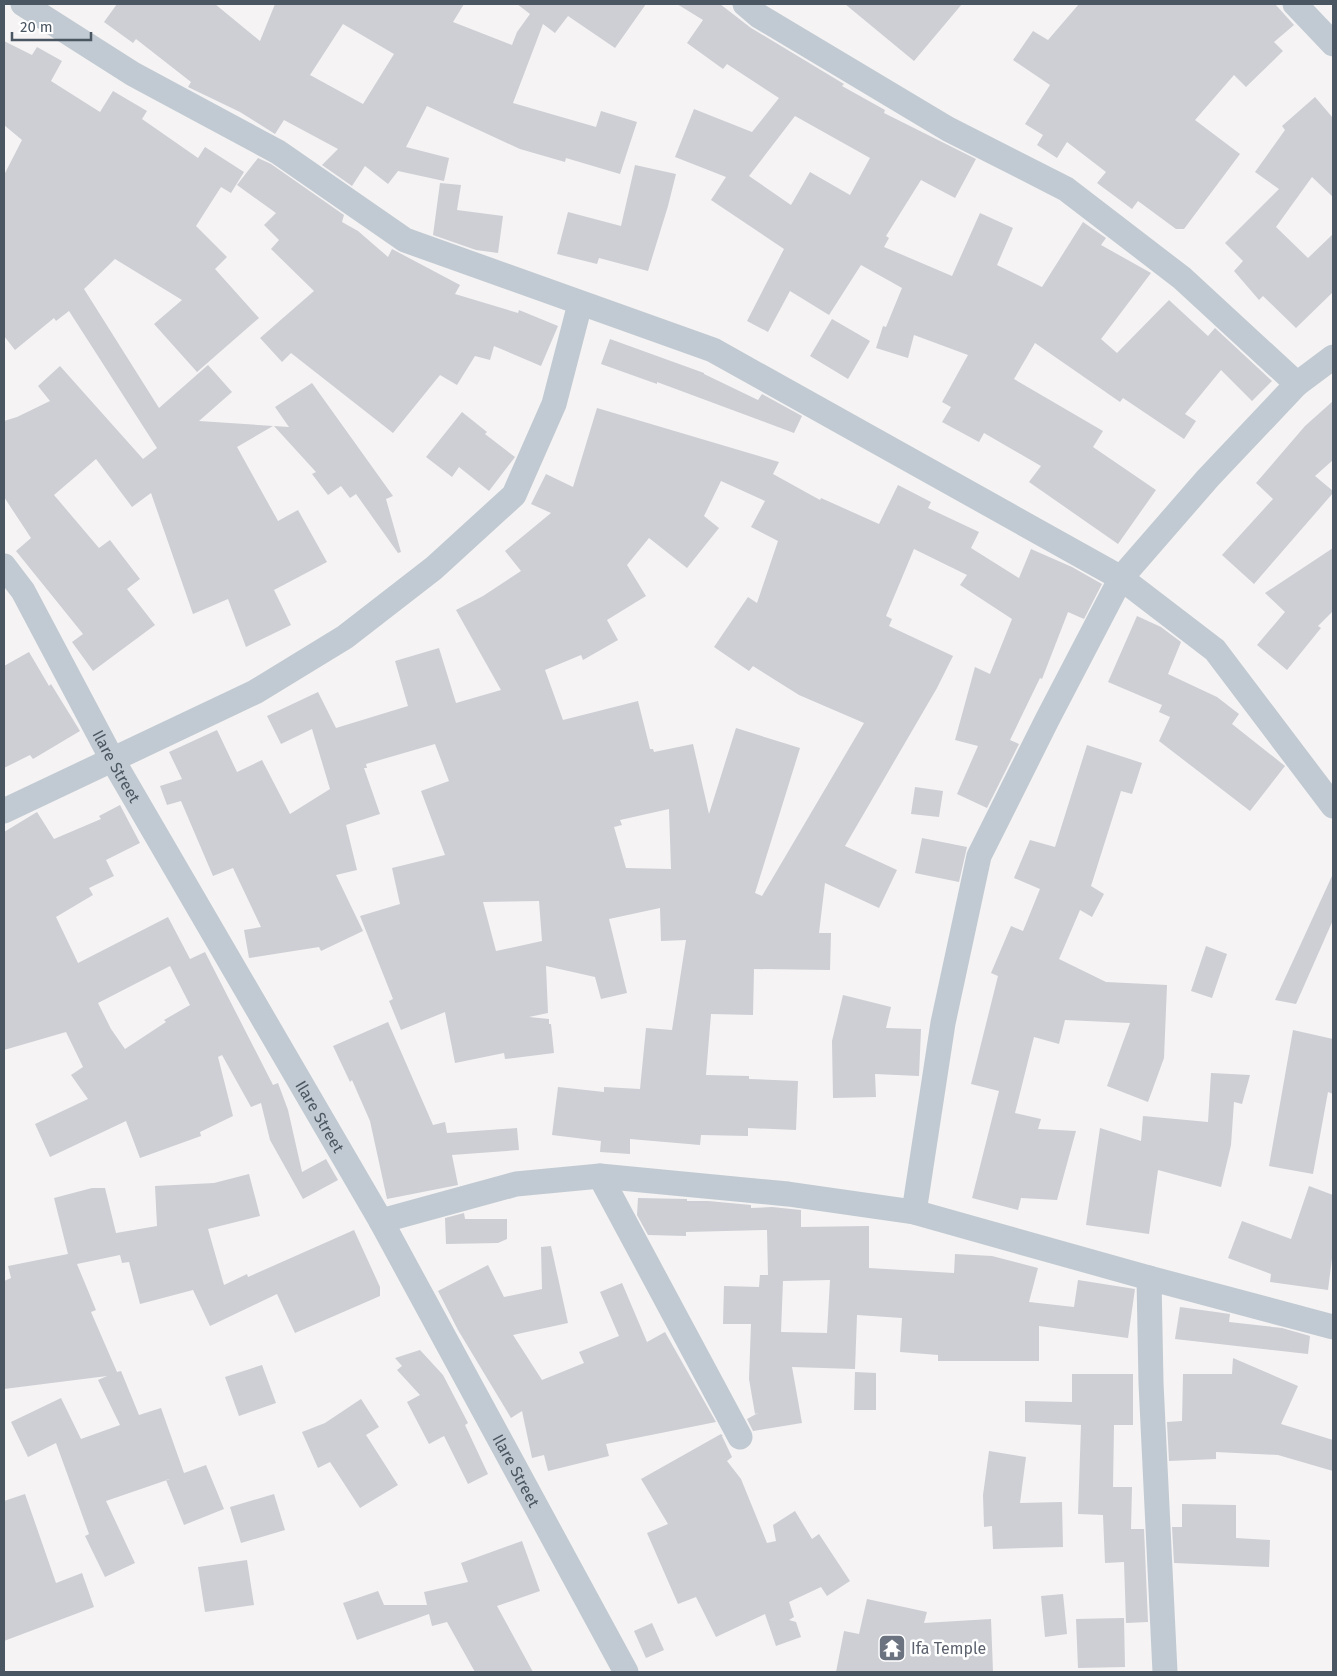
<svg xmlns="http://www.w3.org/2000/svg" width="1337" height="1676" font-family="'Fira Sans',sans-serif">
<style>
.building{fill:#cdcfd5;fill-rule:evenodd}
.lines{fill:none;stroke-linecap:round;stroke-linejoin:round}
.minor{stroke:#c1cad2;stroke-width:25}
.labels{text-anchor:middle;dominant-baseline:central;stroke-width:5;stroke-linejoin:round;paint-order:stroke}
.street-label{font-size:16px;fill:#4a5661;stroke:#fff}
.worship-label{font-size:16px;fill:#5b616d;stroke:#fff;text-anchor:start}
</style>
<rect width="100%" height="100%" fill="#f5f3f3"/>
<g class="building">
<path d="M117,4h98l45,37 15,-37h189l-11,18 59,23 5,-13 13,-18 -13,-10h129l-31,44 -47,-32 -13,17 -12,-9 -30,79 83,24 5,-16 36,11 -17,52 -54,-16 -1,4 -45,-13 -93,-43 -21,41 43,11 -5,23 -46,-10 -10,13 -23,-18 -13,20 -30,-21 16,-16 -54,-29 -9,14 -35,-22 -52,-25 3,-5 -55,-43 -3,4 -29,-21zM343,24l51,30 -31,50 -53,-29z"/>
<path d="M677,4h43l31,24 93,56 -2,2 43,24 -1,3 92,46 -21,39 -34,-18 -35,56 3,2 -5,9 68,29 28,-63 33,15 -16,37 45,22 41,-65 23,16 -5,7 50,28 -50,66 16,14 52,-53 39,36 7,-8 57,53 -20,20 -31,-31 -36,44 11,7 -12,18 -61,-41 -3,4 -85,-59 -21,36 89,52 -10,16 63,43 -38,54 -89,-62 12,-16 -57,-33 -5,9 -37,-20 9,-15 -9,-5 26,-47 -54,-20 -6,23 -32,-10 7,-22 3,1 16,-39 -41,-23 -32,50 -39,-24 -22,41 -21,-11 37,-72 -73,-49 15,-23 -51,-20 19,-48 58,23 27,-34 -52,-34 -4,5 -36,-26 16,-23zM795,116l75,42 -20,37 -40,-23 -19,33 -42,-29z"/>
<polygon points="845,4 962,4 914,61"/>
<polygon points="1079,4 1275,4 1294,25 1274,42 1283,51 1246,87 1234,75 1195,120 1240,154 1184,229 1176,229 1138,201 1132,209 1097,183 1106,172 1067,142 1057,158 1037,145 1043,135 1025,124 1050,85 1013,60 1033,31 1048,40"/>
<polygon points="4,41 32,55 37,47 62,61 51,81 100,112 113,91 147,111 142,119 198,158 205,147 244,172 231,193 221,187 196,226 227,257 215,269 259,318 197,372 154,324 182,300 115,259 84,289 159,408 208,365 232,392 199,421 273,426 237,447 278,521 298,510 327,562 274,590 291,625 246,647 228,599 193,614 151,493 132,507 96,459 54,495 99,548 110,540 140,579 127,589 155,625 93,671 72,642 83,634 16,551 31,538 4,497 4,421 17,417 50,401 38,386 60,366 143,459 157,448 69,311 56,321 54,318 15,350 4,336 4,175 22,140 4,125"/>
<polygon points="1315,97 1333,118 1333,197 1312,177 1276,227 1308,258 1333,234 1333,292 1296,328 1263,296 1259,300 1234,271 1243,261 1225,243 1279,189 1255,172 1285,130 1282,126"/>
<polygon points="258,158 271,164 344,215 342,222 358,231 388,257 392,249 460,285 455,294 518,313 519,310 558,326 541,366 494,346 490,360 475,356 457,385 440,375 393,433 291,353 282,362 260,338 314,291 271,249 279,240 264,225 276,213 237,185"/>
<polygon points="635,165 676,174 668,206 648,271 599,258 597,264 557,254 568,212 621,226"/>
<polygon points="440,183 461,185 457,210 503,216 498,253 476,250 433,235"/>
<polygon points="832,319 870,341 848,379 810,356"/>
<polygon points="610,339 704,373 704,374 758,400 762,394 802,416 794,433 657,382 657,384 601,364"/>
<polygon points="312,383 393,496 386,499 401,552 398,553 356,494 350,498 341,486 328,495 312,474 316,472 274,426 289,427 275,407"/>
<polygon points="1333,401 1333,460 1315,476 1333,491 1333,493 1254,584 1222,555 1273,499 1256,483 1305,426"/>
<path d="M597,408l182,54 -6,12 47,26 1,-2 58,26 19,-39 33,17 -3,6 51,24 -8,16 48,30 12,-29 41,18 30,17 -18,35 -16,-7 -26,67 -2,-1 -30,62 9,4 -32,64 -30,-14 21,-48 -23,-6 20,-73 15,7 22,-55 -52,-34 7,-10 -53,-26 -28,67 6,3 -3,7 64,30 -16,32 -92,158 52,24 -18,38 -54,-25 -6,50h12l-1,37 -76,-1 -1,46 -42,-1 -5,61 43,1v3l49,2 -2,49 -48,-2v8l-47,-1 -1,10 -70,-6v15l-30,-2 1,-11 -49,-6 6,-48 46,5v-5l36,2 6,-61 26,2 14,-90 -25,1 -1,-33 -51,11 18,74 -26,6 -6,-22 -49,-11 2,47 -19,4 20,2v5h2l3,29 -49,6 -1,-6 -49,10 -10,-51 -44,18 -12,-29 4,-2 -33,-83 40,-12 -8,-36 53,-13 -24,-64 28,-10 -14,-37 -69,20 1,4h-3l16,46 -34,11 11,45 -21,5 27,56 -42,20 -2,-4 -70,11 -5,-28 17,-3 -28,-59 -20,8 -32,-75 -14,4 -7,-19 22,-7 -13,-27 48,-22 20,42 25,-12 28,54 40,-25 -18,-60 -31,15 -14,-28 51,-24 18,36 72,-22 -13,-45 44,-13 17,55 45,-13 -45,-80 27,-14 38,-25 -16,-20 46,-38 -20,-9 15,-30 27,13zM721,481l44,20 -14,26 27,14 -21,62 -9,-6 -34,50 35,24 4,-5 46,29 65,28 -102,173 -7,-3 45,-145 -64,-20 -27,86 -16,-70 -39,8 -1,-3h-3l-12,-48 -75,19 -18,-50 36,-15 2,5 35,-20 -11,-20 39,-24 -19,-31 22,-27 38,30 32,-40 -15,-12zM669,809l2,60 -45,-1 -12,-41 8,-2 -2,-5zM539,901l3,40 -46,10 -13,-49z"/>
<polygon points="462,412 487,432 485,434 515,457 489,491 459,467 452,477 426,457"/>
<polygon points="1333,548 1333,611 1318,626 1321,628 1287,670 1257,645 1285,612 1265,593"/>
<polygon points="1137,616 1161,627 1181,642 1168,674 1217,697 1239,714 1232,724 1285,766 1250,811 1159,741 1170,717 1159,712 1162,705 1108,682"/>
<polygon points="29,652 49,686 51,684 80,731 33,759 30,755 4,768 4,666"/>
<polygon points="1087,745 1142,763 1132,794 1121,791 1091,886 1104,894 1092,917 1080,910 1059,959 1106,982 1167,985 1164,1058 1148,1102 1107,1086 1130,1023 1065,1020 1059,1044 1034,1037 1015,1113 1041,1119 1038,1129 1076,1131 1057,1200 1021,1198 1018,1210 972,1198 999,1091 971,1084 998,976 991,973 1011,926 1023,931 1040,889 1014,878 1030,840 1055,847"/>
<polygon points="915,787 943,791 939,817 911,814"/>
<path d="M120,805l20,38 -34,17 8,16 -25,12 4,7 -37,22 22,46 90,-46 22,42 15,-7 68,133 5,-2 10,27 14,62 24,-13 12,21 -35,19 -33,-59 -9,-37 -10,4 -29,-52 -4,2 15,59 -33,16 1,4 -61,22 -14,-37 -76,36 -15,-33 53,-25 -17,-24 12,-8 -17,-35 -62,18v-218l33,-20 17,27 47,-20 -2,-3zM170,966l20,39 -26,15 2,2 -41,27 -14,-20 -13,-26z"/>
<polygon points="922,838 967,847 959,882 915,873"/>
<polygon points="1332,876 1333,920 1296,1004 1275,1000"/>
<polygon points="1206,946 1227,954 1212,998 1191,991"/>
<polygon points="843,995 891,1007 886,1028 921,1029 919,1076 875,1074 876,1097 833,1098 832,1041"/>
<polygon points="388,1022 433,1125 445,1122 447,1133 517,1128 519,1150 452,1155 458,1185 387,1199 370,1121 352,1080 350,1082 333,1046"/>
<polygon points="1293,1030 1333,1039 1333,1094 1328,1092 1313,1174 1269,1166"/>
<polygon points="1211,1073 1250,1075 1242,1104 1234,1102 1231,1145 1221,1187 1158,1170 1149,1234 1086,1225 1100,1128 1141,1141 1143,1116 1208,1122"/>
<polygon points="249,1174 260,1216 208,1229 224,1285 247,1274 248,1277 354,1230 380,1287 380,1296 295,1333 277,1294 210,1326 193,1290 140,1304 129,1262 122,1263 120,1255 77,1264 96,1310 91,1312 117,1372 121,1371 139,1415 161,1408 184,1473 206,1465 224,1509 184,1525 166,1480 170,1479 106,1501 135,1563 105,1577 85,1536 89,1534 56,1443 28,1457 11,1422 61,1398 81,1439 120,1425 98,1380 107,1376 4,1389 4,1281 11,1278 8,1266 68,1254 54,1198 92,1188 105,1188 116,1233 157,1226 155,1186 214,1183"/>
<polygon points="1309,1186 1333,1195 1333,1250 1328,1290 1270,1282 1271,1274 1228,1258 1242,1221 1291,1239"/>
<path d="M638,1198l49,1v2h21l43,4v3l21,-1 29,3v17l68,-1v42l85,5 1,-19 37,2 46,12 -9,34 45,5 4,-27 57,9 -7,49 -89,-12v35h-101v-6l-38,-3 2,-34 -45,-3 -2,54 -63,-2 10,56 -49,8 -6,-12 11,-6 -3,1 -6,-35 2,-55h-28l1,-38 35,1 1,-12h8l-1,-45 -81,2v4l-38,-1 -11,-20zM830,1280l-3,53 -46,-1 2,-51z"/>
<polygon points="464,1213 465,1219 507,1219 507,1239 498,1243 446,1244 445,1218"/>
<polygon points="551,1246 568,1323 513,1335 542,1380 584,1363 579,1352 619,1336 600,1292 622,1283 647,1342 665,1332 716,1422 606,1444 609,1456 548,1471 544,1455 532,1458 522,1411 511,1418 458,1330 438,1291 488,1265 504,1297 542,1289 541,1247"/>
<polygon points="1180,1307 1230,1314 1229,1322 1282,1328 1310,1336 1308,1354 1175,1339"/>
<polygon points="420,1350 443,1375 468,1423 465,1425 488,1474 468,1484 444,1436 429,1444 407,1402 420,1395 397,1370 402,1366 395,1358"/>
<polygon points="1233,1358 1298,1386 1281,1424 1333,1440 1333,1471 1278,1455 1216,1452 1216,1459 1169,1461 1167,1422 1182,1421 1183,1374 1232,1374"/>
<polygon points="262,1365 276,1403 239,1416 225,1377"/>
<polygon points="855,1372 876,1373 876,1410 854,1410"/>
<polygon points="1072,1374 1133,1374 1133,1425 1114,1425 1113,1487 1132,1487 1131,1529 1144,1529 1148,1622 1126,1623 1124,1562 1105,1563 1103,1515 1078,1514 1081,1425 1025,1422 1025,1401 1072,1402"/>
<polygon points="361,1399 379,1427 366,1435 398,1485 360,1508 330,1462 318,1468 302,1432 325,1423"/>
<polygon points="721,1434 723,1436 722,1436 732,1457 727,1461 741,1479 767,1543 776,1541 773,1525 795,1511 812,1539 819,1534 850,1581 827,1596 821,1587 789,1602 794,1617 789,1620 796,1622 801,1637 776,1646 765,1614 716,1637 696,1597 678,1604 647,1533 668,1524 641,1479"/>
<polygon points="989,1451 1026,1457 1020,1503 1062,1502 1063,1547 993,1549 992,1526 984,1527 983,1495"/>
<polygon points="25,1494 56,1583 82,1573 94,1607 4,1641 4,1501"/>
<polygon points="274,1494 285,1530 241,1543 230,1507"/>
<polygon points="1182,1504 1236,1505 1236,1538 1270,1540 1269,1567 1174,1563 1172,1527 1182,1527"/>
<polygon points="522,1541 540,1591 497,1606 533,1672 475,1672 447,1622 432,1626 429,1614 357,1640 343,1603 378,1591 384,1605 427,1605 424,1592 468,1582 461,1563"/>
<polygon points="247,1560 254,1605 205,1612 198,1567"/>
<polygon points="1063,1594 1067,1634 1045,1637 1041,1596"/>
<polygon points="867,1599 927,1612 924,1623 991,1619 993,1672 836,1672 844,1631 859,1634"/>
<polygon points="1124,1618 1125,1667 1078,1668 1076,1619"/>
<polygon points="652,1623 664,1650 646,1658 634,1631"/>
</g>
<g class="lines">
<g class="minor">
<polyline points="23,4 133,74 278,152 405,240 713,350 1121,578 1215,650 1333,806"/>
<polyline points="745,4 759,16 948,129 1066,189 1182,278 1297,384"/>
<polyline points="1295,4 1333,44"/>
<path id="s1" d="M4,566l19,25 89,168 269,462 245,451"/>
<polyline points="4,811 255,692 345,637 434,568 514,495 554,404 580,304"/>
<polyline points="600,1176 740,1437"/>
<polyline points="914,1212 943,1023 979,856 1047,720 1121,578 1208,478 1297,384 1333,357"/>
<polyline points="381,1221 516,1184 600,1176 788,1194 914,1212 1149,1278 1333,1327"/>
<polyline points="1149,1278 1151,1383 1165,1672"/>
</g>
</g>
<defs>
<g id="temple-square" transform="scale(1.4375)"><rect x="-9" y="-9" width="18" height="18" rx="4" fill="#6b7280" stroke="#fff"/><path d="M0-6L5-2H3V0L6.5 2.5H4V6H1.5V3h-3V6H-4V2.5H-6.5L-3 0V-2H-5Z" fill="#fff"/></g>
</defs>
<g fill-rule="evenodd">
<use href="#temple-square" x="892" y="1648"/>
</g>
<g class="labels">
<g class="street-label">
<text stroke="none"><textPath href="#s1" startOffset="230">Ilare Street</textPath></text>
<text stroke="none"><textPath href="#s1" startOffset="635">Ilare Street</textPath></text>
<text stroke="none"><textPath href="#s1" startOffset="1040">Ilare Street</textPath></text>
</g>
<g class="worship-label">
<text x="911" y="1648">Ifa Temple</text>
</g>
</g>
<rect width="1337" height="1676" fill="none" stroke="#4a5661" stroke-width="10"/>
<path d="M12 32v8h79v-8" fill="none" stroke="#4a5661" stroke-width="2.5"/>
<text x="20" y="32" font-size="15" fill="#4a5661" stroke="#ffffff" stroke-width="4" paint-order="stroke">20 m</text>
</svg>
